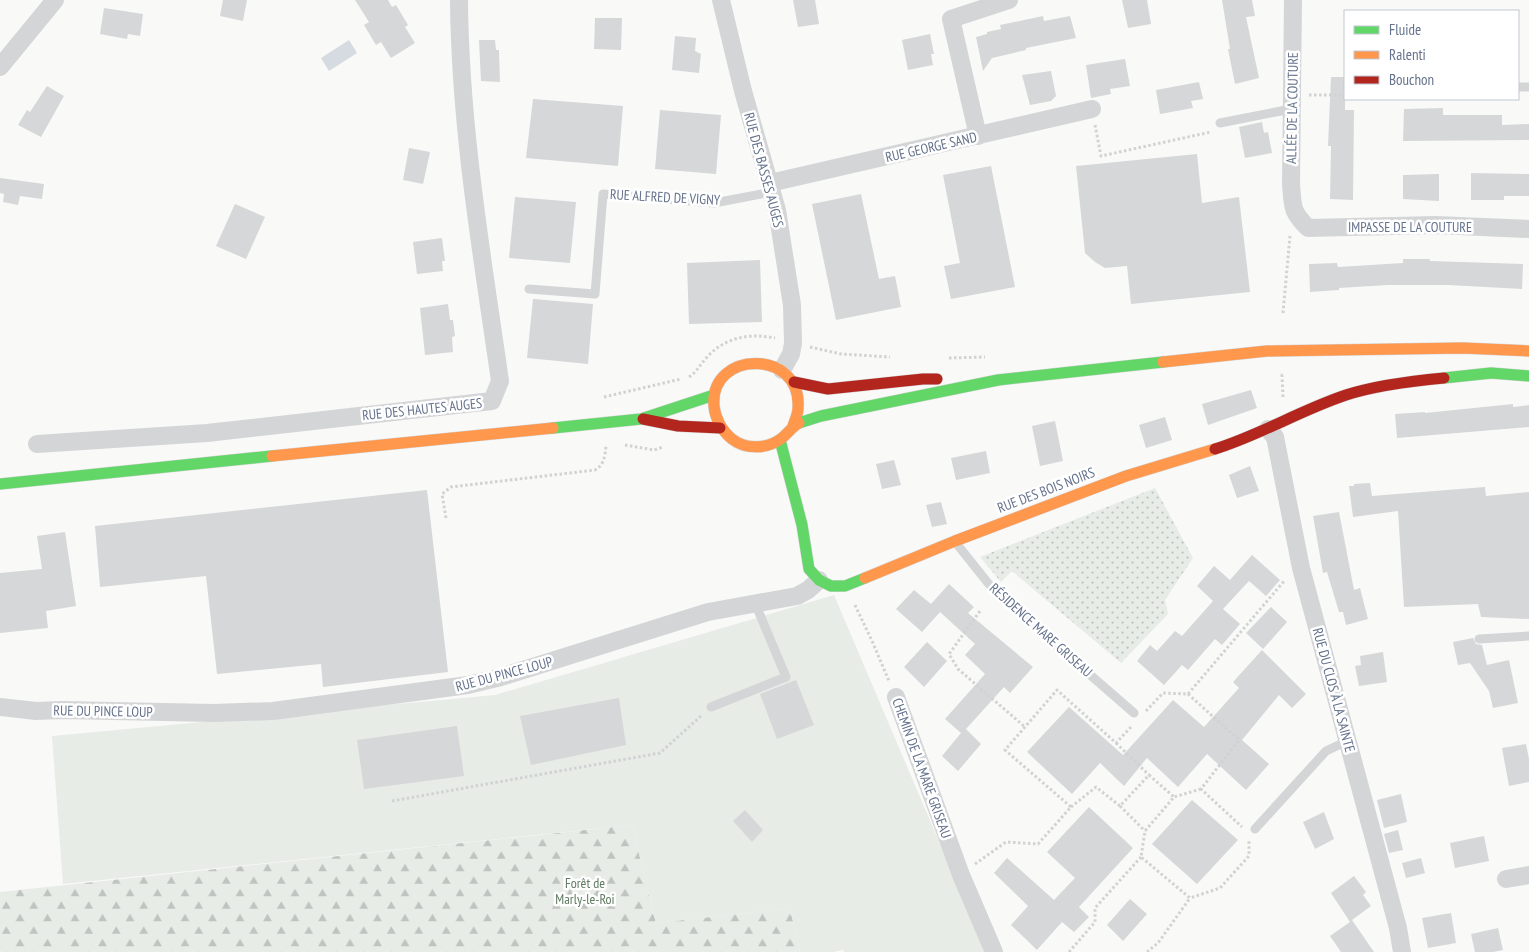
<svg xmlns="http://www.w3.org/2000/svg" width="1529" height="952" font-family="'PT Sans Narrow',sans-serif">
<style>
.grass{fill:url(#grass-dots)}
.forest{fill:url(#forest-firs)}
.green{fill:#e7ece6}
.water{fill:#d5dbe0}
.building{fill:#d6d7d8}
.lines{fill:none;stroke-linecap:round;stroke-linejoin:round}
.fast-casing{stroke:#d5d6d8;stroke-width:12}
.slow-casing{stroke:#d5d6d8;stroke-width:12}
.jam-casing{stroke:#d5d6d8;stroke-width:12}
.path{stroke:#d1d2d3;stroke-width:3;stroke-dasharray:2.5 2.5;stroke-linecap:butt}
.lane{stroke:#d4d5d7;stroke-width:9}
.street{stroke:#d4d5d7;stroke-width:18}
.fast{stroke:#63d668;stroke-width:11}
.slow{stroke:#ff974d;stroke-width:11}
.jam{stroke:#b3261e;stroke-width:11}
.labels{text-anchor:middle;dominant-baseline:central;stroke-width:5;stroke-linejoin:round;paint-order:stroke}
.street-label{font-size:14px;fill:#65728c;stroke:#fff}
.park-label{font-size:14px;fill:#617c62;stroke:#fff}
</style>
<defs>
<pattern id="grass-dots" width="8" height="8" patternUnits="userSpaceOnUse" patternTransform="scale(1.25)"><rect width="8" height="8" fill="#e7ece6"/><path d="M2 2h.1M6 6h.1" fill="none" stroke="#bfc4c0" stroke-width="1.8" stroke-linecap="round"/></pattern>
<pattern id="forest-firs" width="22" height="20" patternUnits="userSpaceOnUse" patternTransform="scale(1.25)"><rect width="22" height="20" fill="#e7ece6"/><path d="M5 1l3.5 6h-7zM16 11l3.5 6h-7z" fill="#bfc4c0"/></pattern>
</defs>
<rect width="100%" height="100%" fill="#f9f9f8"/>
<polygon class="grass" points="1155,488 1193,558 1165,600 1168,614 1121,663 1012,571 1001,582 980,557"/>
<polygon class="forest" points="632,825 656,923 790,908 800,952 0,952 0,892"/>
<polygon class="green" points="834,595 986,952 844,952 843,950 833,952 800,952 790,908 656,923 632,825 63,884 52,736 495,695"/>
<polygon class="water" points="349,40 357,53 329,71 321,58"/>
<g class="building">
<polygon points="223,0 247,0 243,21 220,16"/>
<polygon points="355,0 388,0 392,7 396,5 408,25 405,27 415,43 391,58 381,42 376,45 364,25 369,22"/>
<polygon points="793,0 815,0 819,24 798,27"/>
<polygon points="1122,0 1147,0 1151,24 1128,28"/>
<polygon points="1222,0 1252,0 1255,16 1246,17 1259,78 1235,84 1228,49 1230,49"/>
<polygon points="104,8 143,14 140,36 128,34 127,39 100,34"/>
<polygon points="1043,16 1044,21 1070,16 1076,38 1026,48 1026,50 992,58 983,71 976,37 987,34 987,32 1001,29 1000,25"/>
<polygon points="595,18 622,18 621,50 594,49"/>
<polygon points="930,34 934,54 931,54 933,65 908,70 902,40"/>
<polygon points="675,36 696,38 695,51 701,54 699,73 672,70"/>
<polygon points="479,40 495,40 496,50 499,50 500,82 481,81"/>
<polygon points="1125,59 1130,86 1110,89 1111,94 1091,98 1086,65"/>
<polygon points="1051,71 1056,96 1051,101 1030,105 1022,75"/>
<polygon points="1331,77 1345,77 1345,110 1354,110 1353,200 1330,199 1331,146 1328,146"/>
<polygon points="1199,82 1203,99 1191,101 1193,108 1160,114 1156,90"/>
<polygon points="47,86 64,96 41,137 18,125 27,110 30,112"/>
<polygon points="533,99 623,106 618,166 526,158"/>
<polygon points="1443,108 1443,115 1502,115 1502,125 1529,124 1529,140 1403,141 1404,109"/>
<polygon points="660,110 721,115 716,174 655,169"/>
<polygon points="1262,122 1264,133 1268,132 1272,153 1245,158 1239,127"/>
<polygon points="409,148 430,152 423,184 403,180"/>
<polygon points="1197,154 1202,203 1239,197 1250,292 1131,304 1127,266 1105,268 1095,262 1085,253 1076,166"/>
<polygon points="991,166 1015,287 951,299 944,266 960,263 943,175"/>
<polygon points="1471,173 1529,174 1529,196 1504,196 1504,200 1471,200"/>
<polygon points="1439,174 1439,201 1403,199 1403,175"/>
<polygon points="0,178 44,184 42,199 20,196 18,205 3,202 4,194 0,193"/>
<polygon points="861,194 879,279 895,276 901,307 836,320 812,204"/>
<polygon points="515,197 576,202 570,263 509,258"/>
<polygon points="235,204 265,217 246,259 216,246"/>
<polygon points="442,238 445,261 442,261 443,271 417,274 413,242"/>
<polygon points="1403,259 1430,259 1430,261 1523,264 1522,289 1448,285 1388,285 1339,288 1339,290 1310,292 1309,264 1337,263 1338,267 1403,263"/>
<polygon points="760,260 762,322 689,324 687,263"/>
<polygon points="533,299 593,304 588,364 527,358"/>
<polygon points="448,304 450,320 453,320 455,336 452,337 453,352 425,355 420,308"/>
<polygon points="1251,390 1257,408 1208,425 1202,404"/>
<polygon points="1513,404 1513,407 1529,405 1529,427 1397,438 1395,414 1425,412 1425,413"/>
<polygon points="1165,417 1172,440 1146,448 1139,425"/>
<polygon points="1055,421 1063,461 1040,466 1032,426"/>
<polygon points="986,451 990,473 956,480 951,458"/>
<polygon points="894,460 901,485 882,489 876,464"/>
<polygon points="1250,466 1259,491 1237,498 1229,475"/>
<polygon points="1370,483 1372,496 1485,487 1486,496 1529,492 1529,619 1481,617 1478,604 1404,607 1398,511 1353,517 1349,486 1354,486 1354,484"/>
<polygon points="427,490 448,672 323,687 321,664 217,674 206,576 100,587 95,526"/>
<polygon points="941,502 947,524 932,527 926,505"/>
<polygon points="1339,512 1354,590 1360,588 1368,619 1346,625 1343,612 1339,612 1327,572 1323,573 1313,516"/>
<polygon points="65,532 76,606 46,611 48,628 0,633 0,573 42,569 37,536"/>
<polygon points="1252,555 1280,580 1266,596 1249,581 1223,609 1240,624 1222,645 1215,639 1188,670 1182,665 1164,685 1137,661 1150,645 1157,651 1175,631 1182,636 1213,601 1197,586 1214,566 1230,580"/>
<polygon points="949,584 974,607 968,613 1033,667 1010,693 1004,687 966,729 981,744 958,771 942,756 961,733 945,719 985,674 965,655 975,644 940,612 922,632 896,609 914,590 931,604"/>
<polygon points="1271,607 1287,622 1263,649 1246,633"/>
<polygon points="1473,638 1476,644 1482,645 1487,665 1509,660 1518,703 1493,708 1489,691 1470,663 1458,665 1453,642"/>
<polygon points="927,642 947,661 924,687 904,667"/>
<polygon points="1262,650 1306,694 1292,708 1279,695 1242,740 1269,764 1246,790 1207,754 1178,787 1147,758 1124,786 1100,763 1072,794 1027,752 1069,707 1123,755 1173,700 1204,727 1239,688 1233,682"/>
<polygon points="1383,652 1387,682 1359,686 1355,666 1361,665 1360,656"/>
<polygon points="796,680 814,725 777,739 760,694"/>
<polygon points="619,698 626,745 531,765 520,716"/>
<polygon points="457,726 464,776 364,789 357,740"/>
<polygon points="1526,744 1529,759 1529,782 1509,786 1502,748"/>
<polygon points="1401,794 1407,822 1384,828 1377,800"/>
<polygon points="1192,800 1238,840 1197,884 1152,844"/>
<polygon points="1089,807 1133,848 1079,907 1089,917 1074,932 1062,922 1037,950 1011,925 1028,906 994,873 1007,858 1054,900 1075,878 1047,852"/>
<polygon points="745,810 763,830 752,842 733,821"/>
<polygon points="1324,812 1334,839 1315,849 1303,822"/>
<polygon points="1398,830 1403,850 1389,853 1384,834"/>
<polygon points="1484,836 1489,861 1455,868 1450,843"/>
<polygon points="1421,858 1425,873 1406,878 1402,863"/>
<polygon points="1354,876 1366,892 1363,895 1371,906 1352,920 1374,952 1341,952 1330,936 1350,922 1331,893"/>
<polygon points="1130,899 1147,914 1123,941 1107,925"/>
<polygon points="1451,913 1456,943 1428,948 1422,918"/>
<polygon points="1498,928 1503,950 1493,952 1475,952 1471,934"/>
</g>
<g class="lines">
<g class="fast-casing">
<g id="fast">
<polyline points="1444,378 1491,373 1529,376"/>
<polyline points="799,423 821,416 998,380 1163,362"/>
<polyline points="553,428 641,419 714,395"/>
<polyline points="780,440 802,525 809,569 819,580 831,586 845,586 865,578"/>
<polyline points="0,484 272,456"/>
</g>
</g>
<g class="slow-casing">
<g id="slow">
<polyline points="1163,362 1267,351 1463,348 1529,351"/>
<path d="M793,426c2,-6 5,-12 5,-18 4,-60 -89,-58 -84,-2 1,12 8,25 18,33 14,11 36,10 50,-1 6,-5 10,-11 17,-15"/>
<polyline points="272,456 553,428"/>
<polyline points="865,578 955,541 1126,476 1215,449"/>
</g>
</g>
<g class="jam-casing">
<g id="jam">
<polyline points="794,382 828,389 923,379 937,379"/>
<polyline points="643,419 678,426 720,428"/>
<path d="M1215,449c45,-14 86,-39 131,-54 31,-10 65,-14 98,-17"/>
</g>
</g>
<g class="path">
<polyline points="1309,95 1345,95"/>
<polyline points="1095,125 1101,156 1211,132"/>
<polyline points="1283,313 1290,236"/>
<polyline points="810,347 841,354 890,357"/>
<polyline points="949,358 985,357"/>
<path d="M689,377c8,-5 12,-14 19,-21 18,-19 42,-23 67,-18"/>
<polyline points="604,397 681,379"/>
<polyline points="1283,397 1282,375 1284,375"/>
<polyline points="625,445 654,450 663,447"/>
<path d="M446,518l-4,-24 9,-7 144,-17c9,-5 10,-14 11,-24"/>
<polyline points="855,605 872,641 889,681"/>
<polyline points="980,611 949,654 958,669 1025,727"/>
<polyline points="1188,694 1239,740 1201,789 1242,827"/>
<polyline points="1146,711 1163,693 1188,694 1285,580"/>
<polyline points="1116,743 1149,775"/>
<polyline points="1201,789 1174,797 1145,831 1141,857 1190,898 1220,888 1249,856 1249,840"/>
<polyline points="392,801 660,753 701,716"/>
<polyline points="1120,806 1145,831"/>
<polyline points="1071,807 1096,787 1120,806 1149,775 1174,797"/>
<polyline points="975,864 1006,842 1038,844 1071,807 1005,750 1057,690 1116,743 1131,727"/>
<polyline points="1069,952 1095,922 1095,908 1141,857"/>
<polyline points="1147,952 1158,943 1190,898"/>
</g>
<g class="lane">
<polyline points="1518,87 1529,87"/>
<polyline points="1220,123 1291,109"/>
<polyline points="529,289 595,294 603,194 714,203 772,192"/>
<polyline points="956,543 996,593 1134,713"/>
<polyline points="1479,639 1529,636"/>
<polyline points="711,707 786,677 755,603"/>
<polyline points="1255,829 1326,751 1347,741"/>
</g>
<g class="street">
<polyline points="721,0 743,91 777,210 792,305 793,343 791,354 782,370"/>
<path d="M1293,0l-2,184c2,23 0,27 17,44l128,-3 93,4"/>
<polyline points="0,67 55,0"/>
<polyline points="978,136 951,19 1009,0"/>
<polyline points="770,183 1092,109"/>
<polyline points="1268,429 1275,437 1301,568 1398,928 1402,952"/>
<path d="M37,444l170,-11 285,-32 8,-20c-18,-126 -40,-253 -41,-381"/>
<polyline points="896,697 961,875 994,952"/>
<polyline points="0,707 36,711 62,710 213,713 273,711 468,685 501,677 708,612 797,596 808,590 819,580"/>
<polyline points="1506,879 1529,875"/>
</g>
<use href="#fast" class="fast"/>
<use href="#slow" class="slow"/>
<use href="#jam" class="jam"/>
</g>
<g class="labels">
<g class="street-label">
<text transform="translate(1292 108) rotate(-89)">ALLÉE DE LA COUTURE</text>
<text transform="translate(931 147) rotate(-13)">RUE GEORGE SAND</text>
<text transform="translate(764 170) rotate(75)">RUE DES BASSES AUGES</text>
<text transform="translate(665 197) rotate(3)">RUE ALFRED DE VIGNY</text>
<text x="1410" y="227">IMPASSE DE LA COUTURE</text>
<text transform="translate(422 409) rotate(-6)">RUE DES HAUTES AUGES</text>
<text transform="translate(1046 490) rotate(-21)">RUE DES BOIS NOIRS</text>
<text transform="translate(1041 630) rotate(42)">RÉSIDENCE MARE GRISEAU</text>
<text transform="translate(504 674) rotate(-15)">RUE DU PINCE LOUP</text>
<text transform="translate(1334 690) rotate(75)">RUE DU CLOS À LA SAINTE</text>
<text transform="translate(103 711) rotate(1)">RUE DU PINCE LOUP</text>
<text transform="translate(922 768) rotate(70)">CHEMIN DE LA MARE GRISEAU</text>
</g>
<g class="park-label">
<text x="585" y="883">Forêt de<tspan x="585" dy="16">Marly-le-Roi</tspan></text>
</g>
</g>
<rect x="1344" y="10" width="175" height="90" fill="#ffffff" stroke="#c1c7d1"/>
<rect x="1354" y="26" width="25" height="8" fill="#63d668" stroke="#c1c7d1"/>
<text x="1389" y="35" font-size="15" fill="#65728c">Fluide</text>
<rect x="1354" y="51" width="25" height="8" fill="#ff974d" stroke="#c1c7d1"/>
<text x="1389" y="60" font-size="15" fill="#65728c">Ralenti</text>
<rect x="1354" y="76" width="25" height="8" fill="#b3261e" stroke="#c1c7d1"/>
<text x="1389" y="85" font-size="15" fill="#65728c">Bouchon</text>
</svg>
